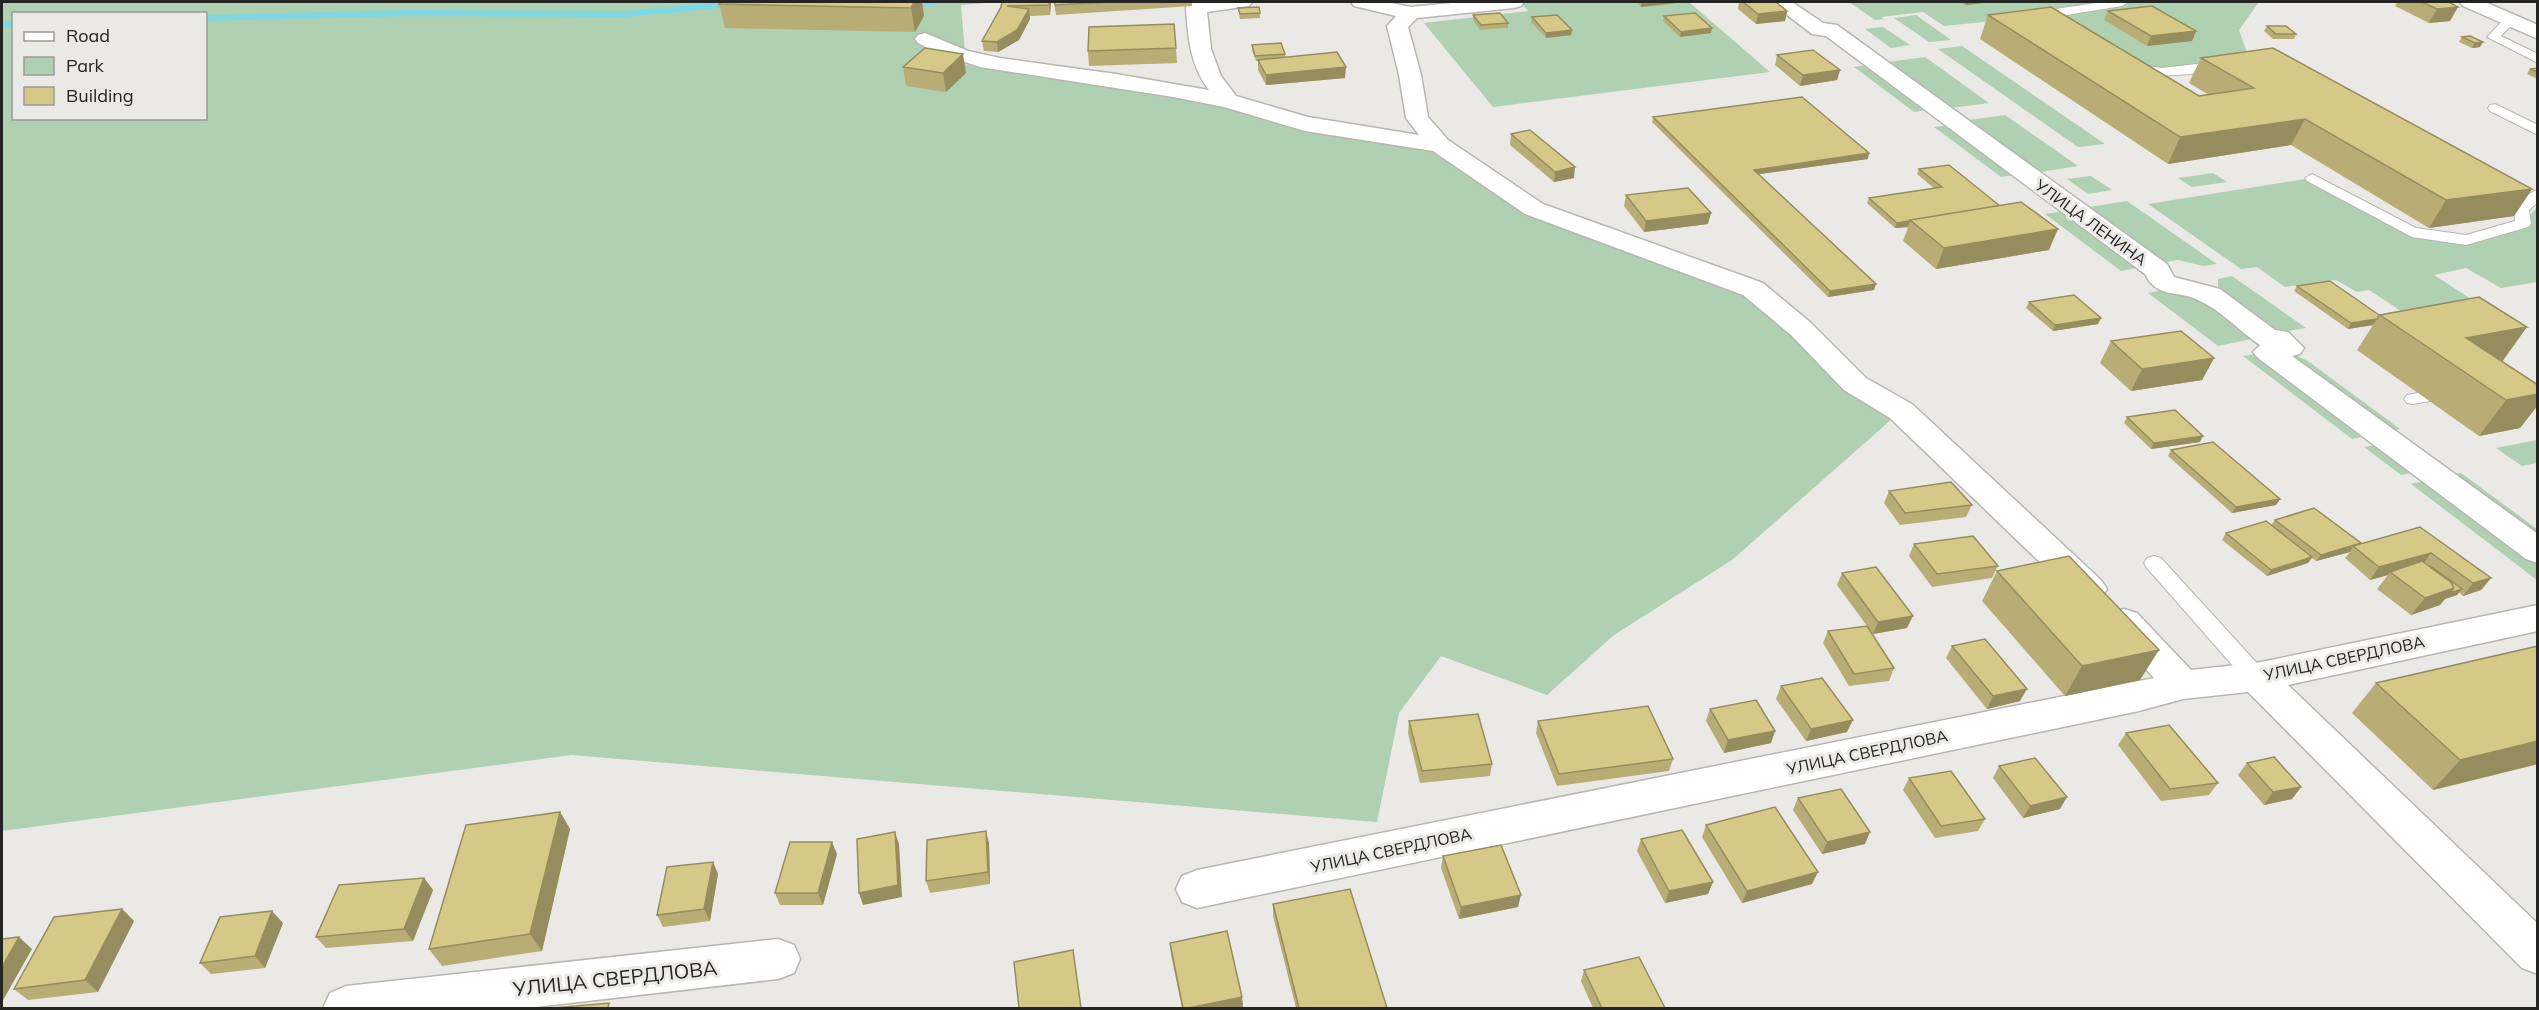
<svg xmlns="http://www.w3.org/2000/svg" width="2539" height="1010" font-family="Mulish,sans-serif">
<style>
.green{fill:#afd0b1;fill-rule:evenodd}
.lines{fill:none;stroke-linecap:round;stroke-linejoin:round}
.stream{stroke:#80d8e4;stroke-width:6}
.lane-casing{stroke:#b7b6b2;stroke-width:2}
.street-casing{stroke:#b7b6b2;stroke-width:3}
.secondary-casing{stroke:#b7b6b2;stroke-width:3}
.lane{fill:#fff;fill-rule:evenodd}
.street{fill:#fff;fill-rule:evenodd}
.secondary{fill:#fff;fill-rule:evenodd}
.wall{fill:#b8ad75}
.shaded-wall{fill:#968d5f}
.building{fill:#d6c988;stroke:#968d5f;stroke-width:1.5}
.labels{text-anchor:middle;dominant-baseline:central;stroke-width:6;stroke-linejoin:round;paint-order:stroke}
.street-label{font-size:16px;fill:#242422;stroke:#eae9e6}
.near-street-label{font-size:20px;fill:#242422;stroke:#eae9e6}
</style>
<rect width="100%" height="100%" fill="#eae9e6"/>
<g class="green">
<path d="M2,2h997l-38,3 5,60 155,24 107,12 212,44 94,64 219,80 148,122 -169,149 -118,75 -67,60 -106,-39 -42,57 -22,109 -806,-67 -569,76zM14,14h192v104h-192z"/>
<polygon points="1520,2 1689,2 1770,72 1493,107 1424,23 1528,11"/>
<polygon points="1849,2 2259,2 2239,30 2250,61 2161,72 2032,17 1944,26 1923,12 1881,17 1884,19 1875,20"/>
<polygon points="1916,15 1951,40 1929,42 1894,18"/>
<polygon points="1883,27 1910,45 1891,48 1865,29"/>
<polygon points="1962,46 2105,144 2078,147 1938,49"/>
<polygon points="1925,57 1989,103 1950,108 1888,62"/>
<polygon points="1868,65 1928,110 1914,112 1854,67"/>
<polygon points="2005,115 2078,166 2040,172 1969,120"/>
<polygon points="1950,125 2017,175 2001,177 1934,127"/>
<polygon points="2213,173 2227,182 2192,187 2178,178"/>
<polygon points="2091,176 2112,190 2088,194 2067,179"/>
<polygon points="2312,178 2412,232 2466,240 2523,224 2537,207 2537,282 2501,288 2466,268 2434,275 2485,308 2415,320 2369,290 2357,292 2336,280 2285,287 2257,267 2241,269 2148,204"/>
<polygon points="2127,201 2217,264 2203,266 2178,260 2159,263 2083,208"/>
<polygon points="2065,211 2142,267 2121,271 2045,214"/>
<polygon points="2232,276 2306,328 2276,333 2218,291 2218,279"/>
<polygon points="2169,289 2199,296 2256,338 2218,346 2148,293"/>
<polygon points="2288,352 2308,361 2400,429 2387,432 2295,364"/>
<polygon points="2256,354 2366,436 2352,439 2243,356"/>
<polygon points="2537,440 2537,463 2522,466 2496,448"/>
<polygon points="2378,445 2415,472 2401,475 2364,447"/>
<polygon points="2461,473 2537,529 2537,544 2445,476"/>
<polygon points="2427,480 2537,563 2537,580 2411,484"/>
</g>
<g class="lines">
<g class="stream">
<polyline points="912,3 934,2"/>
<polyline points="206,18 410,13 625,14 730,4"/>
<polyline points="2,24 14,24"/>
</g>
<g class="lane-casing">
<g id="lane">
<polygon points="2103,2 2128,2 2122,6 2035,20 2029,16 2035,12"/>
<polygon points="2510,16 2516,20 2501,36 2538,54 2538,63 2487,37 2506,17"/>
<path d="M2223,61l6,4 -1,3c-21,5 -86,14 -101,0l6,-4 29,4z"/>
<polygon points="2495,104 2538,125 2538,135 2490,111 2488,108 2490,105"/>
<path d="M2312,174l104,54 50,7 49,-14 -1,-12c5,-7 15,-17 24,-19v12l-9,8 2,14 -3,3 -62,18 -54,-8 -105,-56 -2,-3z"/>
<polygon points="2424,392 2430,393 2433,397 2430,401 2413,404 2407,403 2404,399 2407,395"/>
<polygon points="2154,556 2161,558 2264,671 2267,677 2264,683 2256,685 2248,683 2147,568 2144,563 2147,558"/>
</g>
</g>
<g class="street-casing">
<g id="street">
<path d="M1189,2h63l-3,4 -42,6 4,37 10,27 15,20 72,21 111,18 -13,-17 -7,-43 -12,-49 9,-10 -42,-10 -3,-4h35l25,5 51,-5h62l-3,4 -7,2 -97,10 -9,9 13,48 7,42 20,23 95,64 220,79 48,40 55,55 46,26 189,176 6,9 -6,9 -12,4 -12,-4 -187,-180 -46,-28 -53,-55 -48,-40 -218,-81 -92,-63 -128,-20 -81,-24 -51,-10 -193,-30 -45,-15 -17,-9 -3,-4 3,-4 7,-2 43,18 32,7 116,16 93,16c-19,-25 -21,-52 -23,-83z"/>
<path d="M1770,2h22l31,21 14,2 330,239 7,13 46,12 55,41 13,2 16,16 -4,6 -8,2 246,178v29l-12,-4 -268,-201 -5,-6 7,-7c-21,-14 -39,-35 -62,-45 -20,-10 -41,-1 -53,-26l-319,-238 -14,-2z"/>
<polygon points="2538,605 2538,631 2288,685 2538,924 2538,974 2522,968 2248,692 2183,699 2139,711 1197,908 1182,902 1176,889 1182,876 1197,870 2154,678 2111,631 2106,622 2111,613 2124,609 2137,613 2191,670 2256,663"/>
<polygon points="778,939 794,945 800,959 794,973 778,979 527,1008 323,1008 330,993 346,986"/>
</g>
</g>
<g class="secondary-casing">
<polygon id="secondary" points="2460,2 2485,2 2538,25 2538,39 2463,6"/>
</g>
<use href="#lane" class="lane"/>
<use href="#street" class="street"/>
<use href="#secondary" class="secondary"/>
</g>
<g class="wall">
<polygon points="721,2 922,2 924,16 915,32 725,28 719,4"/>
<polygon points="1054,2 1192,2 1192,6 1056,15"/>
<polygon points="1636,2 1678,2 1677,3 1641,7"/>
<polygon points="1739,2 1776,2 1787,11 1785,21 1756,24 1738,9"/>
<polygon points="1959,2 1993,2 1992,2 1965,5"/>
<polygon points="2397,2 2449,2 2458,7 2450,21 2429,23 2395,6"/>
<polygon points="1051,3 1050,15 1030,16 1030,19 1019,40 998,52 984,51 982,41 1001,7"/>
<polygon points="1238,8 1260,13 1260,18 1240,19"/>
<polygon points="2108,11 2196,31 2192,41 2147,46 2104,20"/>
<polygon points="1473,15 1508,23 1508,28 1480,30 1473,20"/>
<polygon points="1988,15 2199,96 2209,95 2189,83 2201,58 2532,189 2514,216 2429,228 2291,145 2168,164 1980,39"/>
<polygon points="1664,16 1711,33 1680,37 1663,21"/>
<polygon points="1532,17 1572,30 1571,35 1546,38 1531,22"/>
<polygon points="2267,26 2296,34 2294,39 2273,39 2264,31"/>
<polygon points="2470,36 2480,47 2472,48 2459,42 2462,37"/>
<polygon points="1252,45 1285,54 1285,57 1345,78 1266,85 1258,70 1258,61 1256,61 1252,50"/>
<polygon points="1176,48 1177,63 1089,66 1088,51"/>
<polygon points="1777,55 1840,70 1837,80 1800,86 1775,65"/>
<polygon points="903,67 966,73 946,92 906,86"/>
<polygon points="2538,68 2538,79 2527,74 2530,69"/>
<polygon points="1653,117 1868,159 1759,174 1874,290 1828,297 1652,122"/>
<polygon points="1511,134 1574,178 1554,182 1510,145"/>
<polygon points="1919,169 2049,250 1936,269 1903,241 1908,227 1895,228 1867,203 1869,198 1935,189 1917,174"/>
<polygon points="1626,195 1708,224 1644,232 1624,206"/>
<polygon points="2297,286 2379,315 2502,362 2538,385 2538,405 2520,428 2479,436 2357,350 2373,325 2348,329 2294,291"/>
<polygon points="2029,302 2101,318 2098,324 2053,331 2026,308"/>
<polygon points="2111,341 2214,358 2202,380 2131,391 2100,363"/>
<polygon points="2127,417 2200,442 2151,449 2124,423"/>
<polygon points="2171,450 2280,499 2276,505 2232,513 2168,456"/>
<polygon points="1889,491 1972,505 1966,517 1900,525 1884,503"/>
<polygon points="2275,520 2360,544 2420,527 2491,578 2481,590 2463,596 2459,592 2457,595 2445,599 2440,605 2411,615 2377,589 2388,575 2370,580 2345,558 2350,552 2316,561 2312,558 2308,563 2267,576 2222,540 2226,533 2271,525"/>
<polygon points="1914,544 1998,566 1992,578 1932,587 1909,556"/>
<polygon points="1997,571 2140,680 2065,696 1982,601"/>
<polygon points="1842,573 1907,628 1873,634 1837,585"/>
<polygon points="1828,631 1894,668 1889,681 1849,686 1823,643"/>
<polygon points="1952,646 2020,701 1987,709 1946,658"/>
<polygon points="2538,646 2538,764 2433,790 2352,713 2376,683"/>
<polygon points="1781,686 1847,732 1806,741 1776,699"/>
<polygon points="1710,709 1775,731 1771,743 1724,753 1706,721"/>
<polygon points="1409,721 1492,764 1490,776 1420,783 1408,733"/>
<polygon points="1538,721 1673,759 1669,771 1557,786 1536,733"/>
<polygon points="2126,733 2218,783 2209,795 2161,801 2118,745"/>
<polygon points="2247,763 2301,787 2292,799 2264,805 2238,775"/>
<polygon points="1999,766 2060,809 2023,818 1993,778"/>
<polygon points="1909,778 1985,819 1978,831 1935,838 1903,790"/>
<polygon points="1798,798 1865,844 1822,854 1793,810"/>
<polygon points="560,812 570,829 542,951 442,966 429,949"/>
<polygon points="1706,825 1812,884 1742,903 1702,837"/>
<polygon points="1641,839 1713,882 1708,894 1665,903 1637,851"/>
<polygon points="989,843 990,884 930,893 926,881"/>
<polygon points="837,854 823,905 780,905 775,893"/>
<polygon points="1443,856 1518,907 1459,919 1441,868"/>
<polygon points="713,862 718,874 710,921 663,927 657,915"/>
<polygon points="424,878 433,890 413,941 326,948 316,937"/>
<polygon points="1273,904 1387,1008 1296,1008 1273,916"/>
<polygon points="122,909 134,921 98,992 28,1000 14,989"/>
<polygon points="283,923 265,968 211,974 200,963"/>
<polygon points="1170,943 1242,997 1243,1008 1182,1008 1171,955"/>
<polygon points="1584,970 1665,1008 1593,1008 1581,981"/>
</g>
<g class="shaded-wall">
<polygon points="914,2 922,2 924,16 915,32 911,8"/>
<polygon points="1049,2 1051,2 1051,3 1050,15"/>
<polygon points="1642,2 1678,2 1677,3 1641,7"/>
<polygon points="1966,2 1993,2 1992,2 1965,5"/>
<polygon points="2458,7 2450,21 2429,23 2437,9"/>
<polygon points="1029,9 1030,19 1019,40 998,52 997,42"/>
<polygon points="1787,11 1785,21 1756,24 1758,14"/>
<polygon points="1712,28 1711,33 1680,37 1681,32"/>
<polygon points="1572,30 1571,35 1546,38 1546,33"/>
<polygon points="2196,31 2192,41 2147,46 2151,36"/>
<polygon points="2483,42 2480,47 2472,48 2475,43"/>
<polygon points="963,54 966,73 946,92 943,73"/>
<polygon points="1346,67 1345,78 1266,85 1266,75"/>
<polygon points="1840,70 1837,80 1800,86 1803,75"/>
<polygon points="2305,119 2291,145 2168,164 2180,137"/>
<polygon points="1869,153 1868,159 1753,175 1754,170"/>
<polygon points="1575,167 1574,178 1554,182 1555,172"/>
<polygon points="2532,189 2514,216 2429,228 2446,200"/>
<polygon points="1711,213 1708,224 1644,232 1646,221"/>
<polygon points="1910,221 1908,227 1895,228 1897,223"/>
<polygon points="2058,229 2049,250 1936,269 1944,248"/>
<polygon points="1876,284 1874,290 1828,297 1830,291"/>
<polygon points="2101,318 2098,324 2053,331 2055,325"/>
<polygon points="2377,319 2373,325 2348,329 2351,323"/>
<polygon points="2527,327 2502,362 2466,338"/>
<polygon points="2214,358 2202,380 2131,391 2142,369"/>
<polygon points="2538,394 2538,405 2520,428 2479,436 2506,400"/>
<polygon points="2203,436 2200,442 2151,449 2154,443"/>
<polygon points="2280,499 2276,505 2232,513 2236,507"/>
<polygon points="2361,543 2353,546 2350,552 2316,561 2321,555"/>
<polygon points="2431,553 2422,565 2390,572 2388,575 2370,580 2379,567"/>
<polygon points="2312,557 2308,563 2267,576 2271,570"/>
<polygon points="2491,578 2481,590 2463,596 2473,583"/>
<polygon points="2454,588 2462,589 2457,595 2445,599 2440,605 2411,615 2425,598"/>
<polygon points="1913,616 1907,628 1873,634 1878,622"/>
<polygon points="2159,650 2140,680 2065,696 2082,666"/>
<polygon points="2027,689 2020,701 1987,709 1993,696"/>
<polygon points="1853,720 1847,732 1806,741 1811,729"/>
<polygon points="1775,731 1771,743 1724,753 1728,740"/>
<polygon points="2538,741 2538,764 2433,790 2460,760"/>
<polygon points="2301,787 2292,799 2264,805 2273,792"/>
<polygon points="2067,797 2060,809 2023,818 2030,806"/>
<polygon points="560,812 570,829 542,951 530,934"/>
<polygon points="986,831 989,843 990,884 988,872"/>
<polygon points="895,832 899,844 902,897 863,905 859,893"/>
<polygon points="1870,832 1865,844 1822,854 1827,842"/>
<polygon points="832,842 837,854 823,905 818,893"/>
<polygon points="713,862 718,874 710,921 704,909"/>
<polygon points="1818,872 1812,884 1742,903 1747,891"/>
<polygon points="424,878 433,890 413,941 404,929"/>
<polygon points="1713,882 1708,894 1665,903 1669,891"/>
<polygon points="1521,895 1518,907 1459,919 1461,907"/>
<polygon points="122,909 134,921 98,992 85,980"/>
<polygon points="272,911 283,923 265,968 255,956"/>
<polygon points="19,937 32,949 2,1002 2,967"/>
<polygon points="1242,997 1243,1008 1189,1008"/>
</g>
<g class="building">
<polygon points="721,2 914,2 911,8 719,4"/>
<polygon points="1002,2 1049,2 1049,5 1007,6 1029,9 1017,30 997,42 982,41 1001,7"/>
<polygon points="1054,2 1110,2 1055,5"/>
<polygon points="1743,2 1776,2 1787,11 1758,14"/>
<polygon points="2422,2 2449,2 2458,7 2437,9"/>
<polygon points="2152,6 2196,31 2151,36 2108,11"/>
<polygon points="1259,7 1260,13 1240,14 1238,8"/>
<polygon points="2051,7 2199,96 2254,88 2201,58 2273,48 2532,189 2446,200 2305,119 2180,137 1988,15"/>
<polygon points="1500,13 1508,23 1481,25 1473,15"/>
<polygon points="1695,13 1712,28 1681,32 1664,16"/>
<polygon points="1557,15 1572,30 1546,33 1532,17"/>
<polygon points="1174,24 1176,48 1088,51 1089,27"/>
<polygon points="2267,26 2286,26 2296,34 2276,34"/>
<polygon points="2470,36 2483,42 2475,43 2462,37"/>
<polygon points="1281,43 1285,54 1255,56 1252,45"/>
<polygon points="925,48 963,54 943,73 903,67"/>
<polygon points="1813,50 1840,70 1803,75 1777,55"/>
<polygon points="1337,52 1346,67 1266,75 1258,60"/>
<polygon points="2538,68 2538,72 2530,69"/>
<polygon points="1802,97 1869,153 1754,170 1876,284 1830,291 1653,117"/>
<polygon points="1530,130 1575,167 1555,172 1511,134"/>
<polygon points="1949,165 2000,206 1897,223 1869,198 1942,187 1919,169"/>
<polygon points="1688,188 1711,213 1646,221 1626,195"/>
<polygon points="2021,202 2058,229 1944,248 1910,220"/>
<polygon points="2330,281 2379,315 2377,319 2351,323 2297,286"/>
<polygon points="2074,295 2101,318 2055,325 2029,302"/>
<polygon points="2479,297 2527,327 2466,338 2538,385 2538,394 2506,400 2380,315"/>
<polygon points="2181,331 2214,358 2142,369 2111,341"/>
<polygon points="2175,410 2203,436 2154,443 2127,417"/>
<polygon points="2213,442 2280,499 2236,507 2171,450"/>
<polygon points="1951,482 1972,505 1905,513 1889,491"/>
<polygon points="2314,508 2361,543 2321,555 2275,520"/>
<polygon points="2266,521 2312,557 2271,570 2226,533"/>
<polygon points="2420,527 2491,578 2473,583 2431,553 2379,567 2353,546"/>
<polygon points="1973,536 1998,566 1937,574 1914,544"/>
<polygon points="2069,556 2159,650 2082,666 1997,571"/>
<polygon points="2422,561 2451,582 2454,588 2425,598 2390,572"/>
<polygon points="1876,567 1913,616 1878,622 1842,573"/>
<polygon points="2432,567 2462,589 2450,593 2454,588 2451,582 2431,568"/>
<polygon points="1867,626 1894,668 1854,674 1828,631"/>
<polygon points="1985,639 2027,689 1993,696 1952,646"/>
<polygon points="2538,646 2538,741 2460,760 2376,683"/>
<polygon points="1822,678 1853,720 1811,729 1781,686"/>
<polygon points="1756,700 1775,731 1728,740 1710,709"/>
<polygon points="1648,706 1673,759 1559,774 1538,721"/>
<polygon points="1478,714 1492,764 1422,771 1409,721"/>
<polygon points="2169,725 2218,783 2170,789 2126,733"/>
<polygon points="2274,757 2301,787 2273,792 2247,763"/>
<polygon points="2035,758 2067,797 2030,806 1999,766"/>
<polygon points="1951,771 1985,819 1941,826 1909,778"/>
<polygon points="1841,789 1870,832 1827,842 1798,798"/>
<polygon points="1775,807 1818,872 1747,891 1706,825"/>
<polygon points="560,812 530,934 429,949 466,825"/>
<polygon points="1682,830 1713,882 1669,891 1641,839"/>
<polygon points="986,831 988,872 926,881 927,840"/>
<polygon points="895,832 898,885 859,893 857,839"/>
<polygon points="790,842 832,842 818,893 775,893"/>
<polygon points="1501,845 1521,895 1461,907 1443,856"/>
<polygon points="713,862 704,909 657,915 667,867"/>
<polygon points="424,878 404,929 316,937 339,885"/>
<polygon points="1350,889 1387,1008 1299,1008 1273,904"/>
<polygon points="122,909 85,980 14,989 54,917"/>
<polygon points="272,911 255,956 200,963 220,917"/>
<polygon points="1227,931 1242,997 1189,1008 1183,1008 1170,943"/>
<polygon points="19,937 2,967 2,939"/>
<polygon points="1073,950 1081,1008 1019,1008 1014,962"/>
<polygon points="1639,957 1665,1008 1602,1008 1584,970"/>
<polygon points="609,1003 608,1008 553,1008"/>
</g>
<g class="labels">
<g class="street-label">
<text transform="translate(2091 222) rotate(36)">УЛИЦА ЛЕНИНА</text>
<text transform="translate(2344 658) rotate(-12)">УЛИЦА СВЕРДЛОВА</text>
<text transform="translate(1867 752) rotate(-12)">УЛИЦА СВЕРДЛОВА</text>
<text transform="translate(1391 850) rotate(-12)">УЛИЦА СВЕРДЛОВА</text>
</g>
<g class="near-street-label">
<text transform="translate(615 978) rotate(-6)">УЛИЦА СВЕРДЛОВА</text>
</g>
</g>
<rect width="2539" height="1010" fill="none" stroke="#242422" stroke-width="6"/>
<rect x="12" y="12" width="195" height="108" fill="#eae9e6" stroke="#9b9a98" stroke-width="1.5"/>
<rect x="24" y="32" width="30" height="9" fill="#ffffff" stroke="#9b9a98" stroke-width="1.5"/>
<text x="66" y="42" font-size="18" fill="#242422">Road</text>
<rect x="24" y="57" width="30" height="18" fill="#afd0b1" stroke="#9b9a98" stroke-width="1.5"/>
<text x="66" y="72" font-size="18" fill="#242422">Park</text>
<rect x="24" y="87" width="30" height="18" fill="#d6c988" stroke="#9b9a98" stroke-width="1.5"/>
<text x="66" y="102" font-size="18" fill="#242422">Building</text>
</svg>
